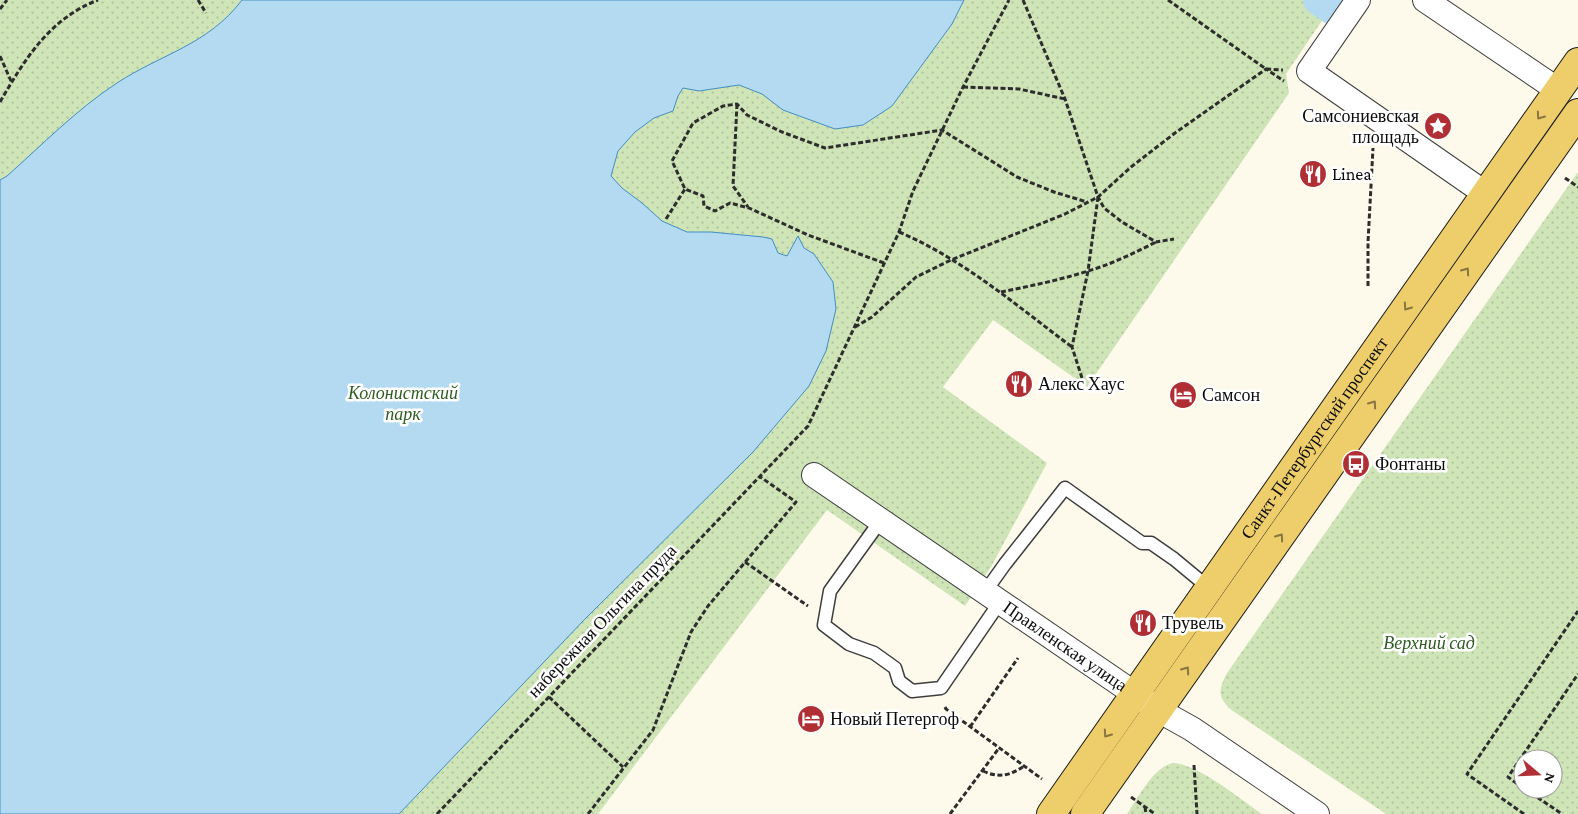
<svg xmlns="http://www.w3.org/2000/svg" width="1578" height="814" font-family="'Crimson Pro',serif">
<style>
.green{fill:url(#green-dots);fill-rule:evenodd}
.water{fill:#b4daf1;stroke:#418ec2}
.lines{fill:none;stroke-linecap:round;stroke-linejoin:round}
.canal{stroke:#b4daf1;stroke-width:30}
.service-casing{stroke:#3e3e3e;stroke-width:15}
.minor-casing{stroke:#3e3e3e;stroke-width:26}
.primary-casing{stroke:#1c1c1c;stroke-width:30}
.path{stroke:#2d2d2d;stroke-width:3;stroke-dasharray:5 2.5;stroke-linecap:butt}
.service{stroke:#fff;stroke-width:12}
.minor{stroke:#fff;stroke-width:24}
.primary{stroke:#eece6b;stroke-width:28}
.oneway{stroke:#887640}
.labels{text-anchor:middle;dominant-baseline:central;stroke-width:5;stroke-linejoin:round;paint-order:stroke}
.poi-label{font-size:18px;fill:#0b0b0b;stroke:#fff;text-anchor:start}
.park-label{font-size:18px;font-style:italic;fill:#2e5d21;stroke:#fff}
.street-label{font-size:18px;fill:#0b0b0b;stroke:#fff}
</style>
<defs>
<pattern id="green-dots" width="8" height="8" patternUnits="userSpaceOnUse" patternTransform="scale(1.25)"><rect width="8" height="8" fill="#cfe5b8"/><path d="M2 2h.1M6 6h.1" fill="none" stroke="#b0c39d" stroke-width="1.8" stroke-linecap="round"/></pattern>
</defs>
<rect width="100%" height="100%" fill="#fdfaeb"/>
<g class="green">
<polygon points="0,0 1336,0 1286,74 1289,93 1087,387 993,320 943,387 1047,463 991,567 965,606 827,510 598,814 0,814"/>
<path d="M1578,172v642h-192l-156,-105c-13,-13 -11,-20 -3,-36zM1523,759h30v30h-30z"/>
<path d="M1173,763c25,1 67,36 89,51h-135c11,-16 27,-48 46,-51z"/>
</g>
<path class="water" d="M242,0h722l-12,24 -60,82 -29,19 -28,4 -52,-19 -21,-16 -23,-9 -40,6 -16,-3 -5,8 -5,15 -19,7 -19,14 -17,19 -7,25 11,12 20,15 20,18 25,11h24l52,5 9,2 6,14 9,3 11,-20 6,12 10,6 19,28 3,27 -10,42 -17,35 -56,66 -169,168 -185,194h-399v-634l7,-4c35,-31 70,-67 110,-93 44,-29 91,-38 125,-83z"/>
<g class="lines">
<polyline class="canal" points="1318,0 1334,11"/>
<g class="service-casing">
<g id="service">
<polyline points="881,520 830,591 824,625 849,644 874,653 895,668 899,681 912,691 941,688 1000,602"/>
<polyline points="985,592 1005,564 1065,488 1142,543 1151,543 1174,559 1209,588"/>
</g>
</g>
<g class="minor-casing">
<g id="minor">
<polyline points="1358,0 1309,71 1486,194"/>
<polyline points="1425,0 1558,90"/>
<path id="s1" d="M814,475l321,219 23,16 34,19 125,85"/>
</g>
</g>
<g class="primary-casing">
<g id="primary">
<path id="s2" d="M1051,814l527,-752"/>
<polyline points="1085,814 1578,113"/>
</g>
</g>
<g class="path">
<polyline points="198,0 206,13"/>
<polyline points="1023,0 1065,99 1098,197 1104,208 1122,222 1156,242 1174,239"/>
<polyline points="1168,0 1266,69 1283,70"/>
<polyline points="0,9 7,0"/>
<polyline points="0,56 11,81"/>
<polyline points="963,87 1019,89 1065,99"/>
<path d="M0,102c25,-43 49,-83 98,-102"/>
<polyline points="737,104 733,186 748,207"/>
<polyline points="1565,178 1578,187"/>
<polyline points="666,219 685,189"/>
<path d="M899,232c64,27 118,74 173,115"/>
<polyline points="884,263 808,235 749,208 730,203 715,211 704,206 703,196 685,189 672,161 693,123 723,106 737,104 747,115 782,132 825,148 942,130 1017,177 1054,192 1087,202"/>
<polyline points="1368,286 1368,242 1373,148"/>
<path d="M1001,292c29,-6 59,-12 87,-21 24,-7 46,-18 68,-29"/>
<polyline points="855,327 872,317 916,277 951,260 1065,214 1098,197 1131,167 1175,133 1266,69 1284,81"/>
<polyline points="1082,378 1072,347 1088,271 1098,197"/>
<polyline points="745,562 808,606"/>
<polyline points="549,697 623,767"/>
<polyline points="945,707 946,709 1042,779"/>
<polyline points="970,727 1018,658"/>
<polyline points="1194,765 1197,814"/>
<path d="M983,771c15,7 27,5 41,-5"/>
<polyline points="1523,788 1508,777 1578,674"/>
<polyline points="1525,789 1562,814"/>
<polyline points="1131,797 1155,814"/>
<polyline points="1145,807 1146,814"/>
<polyline points="437,814 808,426 899,232 913,191 963,87 1009,0"/>
<polyline points="588,814 653,730 691,632 708,606 796,502 759,476"/>
<polyline points="950,814 999,748"/>
<polyline points="1524,814 1467,774 1578,611"/>
</g>
<use href="#service" class="service"/>
<use href="#minor" class="minor"/>
<use href="#primary" class="primary"/>
</g>
<defs><path id="oneway-chevron" d="M-2-3.5L2.5 0L-2 3.5" fill="none" stroke-width="1.6" stroke-linecap="round" stroke-linejoin="round" transform="scale(1.25)"/></defs>
<g class="oneway">
<use href="#oneway-chevron" transform="translate(1540 116) rotate(125)"/>
<use href="#oneway-chevron" transform="translate(1466 271) rotate(-55)"/>
<use href="#oneway-chevron" transform="translate(1407 307) rotate(125)"/>
<use href="#oneway-chevron" transform="translate(1373 404) rotate(-55)"/>
<use href="#oneway-chevron" transform="translate(1280 537) rotate(-55)"/>
<use href="#oneway-chevron" transform="translate(1186 670) rotate(-55)"/>
<use href="#oneway-chevron" transform="translate(1107 734) rotate(125)"/>
</g>
<defs>
<g id="sight-disc" transform="scale(1.4375)"><circle r="9.5" fill="#b02f35" stroke="#fff"/><path d="M0-6L1.8-2.2L6-1.7L2.9 1.2L3.7 5.4L0 3.3L-3.7 5.4L-2.9 1.2L-6-1.7L-1.8-2.2Z" fill="#fff"/></g>
<g id="restaurant-disc" transform="scale(1.4375)"><circle r="9.5" fill="#b02f35" stroke="#fff"/><path d="M-5-6h1v4h1v-4h1v4h1v-4h1v5L-1.5 .5V6h-2V.5L-5-1ZM5-6V6H3V1.5H1.5Q1.5-4 5-6Z" fill="#fff"/></g>
<g id="hotel-disc" transform="scale(1.4375)"><circle r="9.5" fill="#b02f35" stroke="#fff"/><path d="M-6-4.5h1.5V1H6V5H4.5V3h-9V5H-6ZM-4 0a1.8 1.8 0 1 1 3.6 0ZM.5 0V-2.5h3Q6-2.5 6 0Z" fill="#fff"/></g>
<g id="bus-disc" transform="scale(1.4375)"><circle r="9.5" fill="#b02f35" stroke="#fff"/><path d="M-5-6H5V4H4V6H2V4H-2V6H-4V4H-5ZM-3.5-4V0h7V-4ZM-3.5 1.2v1.5H-2V1.2ZM2 1.2v1.5H3.5V1.2Z" fill="#fff"/></g>
</defs>
<g fill-rule="evenodd">
<use href="#sight-disc" x="1438" y="126"/>
<use href="#restaurant-disc" x="1313" y="174"/>
<use href="#restaurant-disc" x="1019" y="384"/>
<use href="#hotel-disc" x="1183" y="395"/>
<use href="#bus-disc" x="1356" y="464"/>
<use href="#restaurant-disc" x="1143" y="623"/>
<use href="#hotel-disc" x="811" y="719"/>
</g>
<g class="labels">
<g class="poi-label">
<text x="1419" y="116" text-anchor="end">Самсониевская<tspan x="1419" dy="21">площадь</tspan></text>
<text x="1332" y="174">Linea</text>
<text x="1038" y="384">Алекс Хаус</text>
<text x="1202" y="395">Самсон</text>
<text x="1375" y="464">Фонтаны</text>
<text x="1162" y="623">Трувель</text>
<text x="830" y="719">Новый Петергоф</text>
</g>
<g class="park-label">
<text x="403" y="393">Колонистский<tspan x="403" dy="21">парк</tspan></text>
<text x="1429" y="643">Верхний сад</text>
</g>
<g class="street-label">
<text stroke="none"><textPath href="#s2" startOffset="459">Санкт-Петербургский проспект</textPath></text>
<text transform="translate(602 621) rotate(-46)">набережная Ольгина пруда</text>
<text stroke="none"><textPath href="#s1" startOffset="304">Правленская улица</textPath></text>
</g>
</g>
<g transform="translate(1538 774) rotate(109)"><circle r="24" fill="#ffffff" stroke="#9d9d9d"/>
<path d="M0-4L9 19L0 12L-9 19Z" fill="#b02f35"/>
<text y="-8" font-size="14" font-weight="bold" text-anchor="middle" fill="#0b0b0b">N</text>
</g>
</svg>
